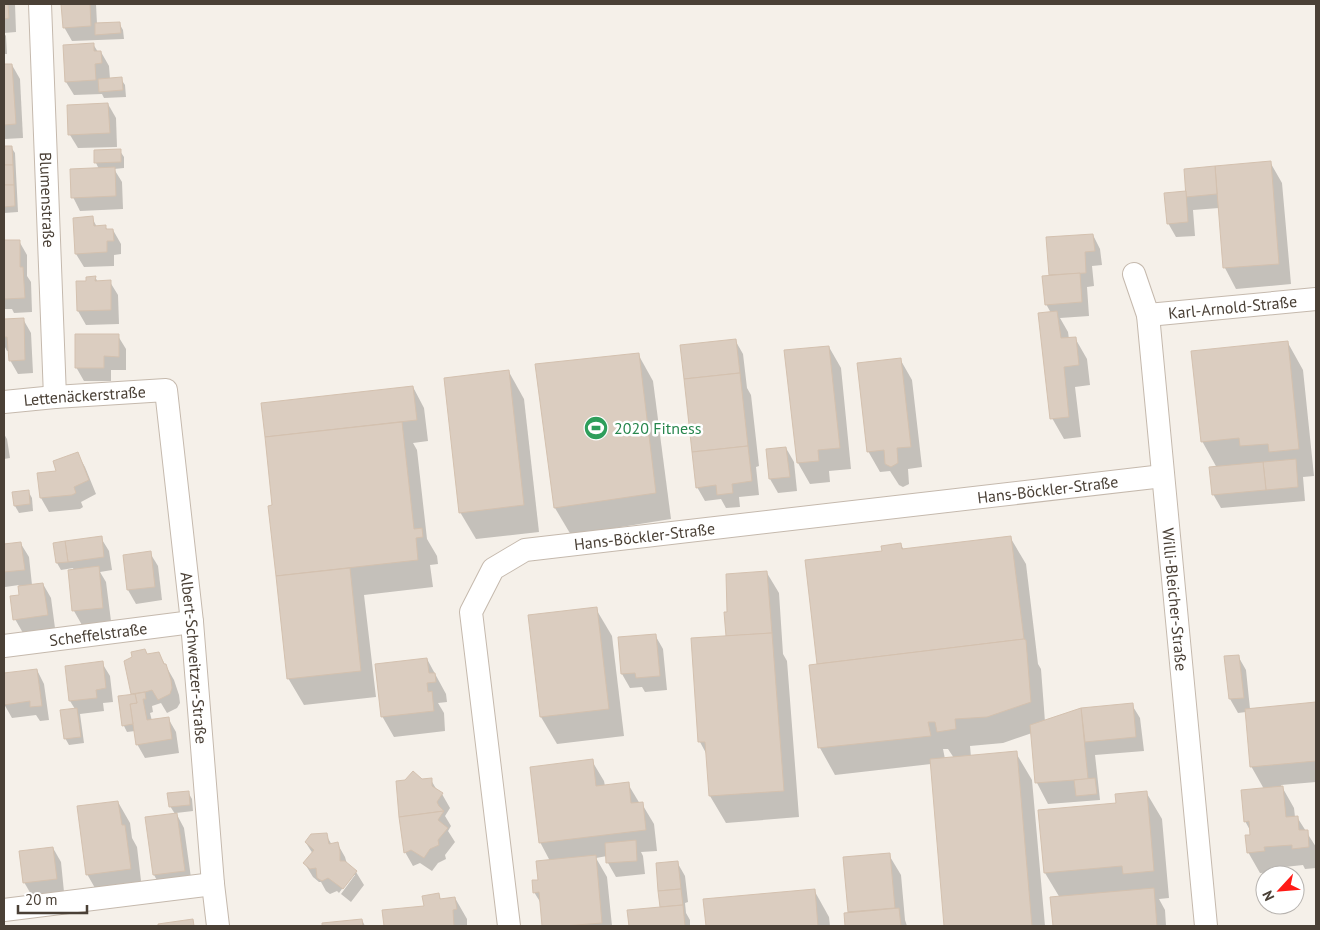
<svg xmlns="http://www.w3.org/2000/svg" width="1320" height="930" font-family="'PT Sans',sans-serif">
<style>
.shadow{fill:#0003;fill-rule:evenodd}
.building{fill:#dbcdc0;stroke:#d4c1af}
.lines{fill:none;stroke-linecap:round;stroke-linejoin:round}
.minor-casing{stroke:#c5b9ad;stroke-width:24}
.minor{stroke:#fff;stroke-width:22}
.labels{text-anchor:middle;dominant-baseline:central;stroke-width:5;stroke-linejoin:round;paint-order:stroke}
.street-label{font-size:16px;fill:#4a4036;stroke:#fff}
.leisure-label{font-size:16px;fill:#27864d;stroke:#fff;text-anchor:start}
</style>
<rect width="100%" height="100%" fill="#f5f0e9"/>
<g class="shadow">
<polygon points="4,4 15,4 16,32 4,33 6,36 7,54 4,54"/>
<polygon points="63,4 96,4 97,24 119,23 123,30 124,39 72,41 64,27"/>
<polygon points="93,44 98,52 101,52 109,66 110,79 121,79 125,85 126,97 104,98 102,94 74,95 66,82"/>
<polygon points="12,65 20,79 23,138 4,139 4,66"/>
<polygon points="108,104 116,118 117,147 78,148 70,135"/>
<polygon points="4,147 11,147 15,153 18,212 4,213 4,220"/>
<polygon points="120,151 124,157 124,168 114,169 122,182 123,209 80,211 73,197 99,169 96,163"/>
<polygon points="1270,162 1282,183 1291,284 1236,289 1225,268 1219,208 1193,210 1195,236 1176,237 1168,223 1187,192 1185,170"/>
<polygon points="92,218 97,227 105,226 108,231 113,230 121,244 121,254 114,255 114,266 84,267 76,254"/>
<polygon points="1093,235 1100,249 1102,265 1092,266 1094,286 1087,287 1089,316 1060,318 1068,332 1069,339 1075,338 1087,359 1090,385 1075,387 1081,437 1064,439 1052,418 1051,313 1046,304 1050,277 1047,238"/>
<polygon points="19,241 27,255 27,276 31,282 32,312 14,313 12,309 4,309 4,242"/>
<polygon points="95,277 98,282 110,282 118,295 119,324 86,325 78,311 77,283 87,283"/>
<polygon points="23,319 31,333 33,373 18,374 10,360 10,351 7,351 4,345 4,321"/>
<polygon points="118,336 126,349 126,370 111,370 111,381 84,381 76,367"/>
<polygon points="735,340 743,354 747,388 751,395 759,466 756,467 759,495 739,497 740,507 726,508 721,499 705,501 697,487"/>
<polygon points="1288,343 1303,370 1314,476 1303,477 1305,501 1221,508 1213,494 1217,468 1202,441"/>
<polygon points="829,347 841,368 851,469 829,471 830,482 810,484 798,463 786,351"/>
<polygon points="638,354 653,381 671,519 571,535 555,508 537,365"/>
<polygon points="900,359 912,380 922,467 908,469 909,484 903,487 899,485 890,471 880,472 868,451"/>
<polygon points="509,372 524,399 539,532 476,539 460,512"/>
<polygon points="413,387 424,408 428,441 413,443 417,450 427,539 437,556 438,564 430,565 433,587 364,595 376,697 304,705 288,678 269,507 274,506 262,404"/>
<polygon points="4,434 7,439 10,458 4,459"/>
<polygon points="786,448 794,462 797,491 778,493 770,479"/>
<polygon points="77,453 85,467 96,494 81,502 83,507 80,509 49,512 41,498 58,472"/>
<polygon points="28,491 32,498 33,511 19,513 15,506 13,493"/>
<path d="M1010,537l16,27 12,100 3,5 4,53 37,-13 50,-4 8,13 4,33 -49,4 5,45 -52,4 -11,-21 -5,-50 -29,10 -33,3 1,11 45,-4 16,27 13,146h-99l-15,-162 -96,11 -15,-27 -10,-82 9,-1 -13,-104 77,-9 18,-7 3,5zM943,749h5l6,9 -9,1z"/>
<polygon points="101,538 109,551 112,570 100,572 106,582 111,621 82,625 74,611 69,571 74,571 73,568 61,570 57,563 55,544"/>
<polygon points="21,544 29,557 32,585 43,584 51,598 55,628 23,633 15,619 21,596 19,585 5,587 4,585 4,545"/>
<polygon points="150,553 158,566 162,600 136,604 128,590"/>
<polygon points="767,573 779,593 783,654 787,661 799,817 726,823 710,796 707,755 700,742 728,637 728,613"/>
<polygon points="596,609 612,636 624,736 557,744 541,717 530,616"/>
<polygon points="655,635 663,649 667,690 645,692 642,687 630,688 622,674 619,638"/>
<polygon points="159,654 174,680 179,695 180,703 177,708 167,713 161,703 152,706 153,712 150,713 152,721 168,718 176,732 179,753 145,758 137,744 135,731 127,732 124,726 133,695 125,662 147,656"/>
<polygon points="1238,656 1246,670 1250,709 1316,703 1316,782 1281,785 1294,808 1295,817 1297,817 1316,847 1316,868 1305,869 1303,865 1275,868 1276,872 1260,873 1248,852 1252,836 1251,832 1245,821 1264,789 1251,766 1246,712 1238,713 1230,699"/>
<polygon points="427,659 446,694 447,702 438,703 444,713 445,731 394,737 382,716"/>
<polygon points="102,663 110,676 113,702 103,703 104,711 80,714 84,743 69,745 65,738 75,709 70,701"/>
<polygon points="37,670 44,684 49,720 40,721 36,715 12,718 4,704 4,675"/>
<polygon points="592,761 604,781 605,786 628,784 640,804 642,804 654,824 657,851 641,852 643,856 645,874 616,877 608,863 607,856 596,858 607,877 612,926 544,926 542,905 534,892 550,861 540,842"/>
<polygon points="431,780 438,792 442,794 450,808 445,816 451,826 448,831 455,842 445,855 446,859 438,863 432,871 420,863 413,866 405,852"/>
<polygon points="188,792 192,799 193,811 176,813 184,828 192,885 162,889 154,875 175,814 170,806"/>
<polygon points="1146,792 1162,819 1169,898 1159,899 1165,910 1166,926 1054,926 1051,899 1060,898 1045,873 1118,804"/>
<polygon points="118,802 130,823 132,838 137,847 142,889 99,895 87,874"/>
<polygon points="326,835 332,845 337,843 345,857 347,864 356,872 364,885 351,902 341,894 355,875 352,875 339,893 337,891 330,894 326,891 321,882 319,882 313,877 305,864 313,854 306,843"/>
<polygon points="53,848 61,862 64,892 32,896 24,882"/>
<polygon points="889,855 901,875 905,920 907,926 846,926 845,914 849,913 844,859"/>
<polygon points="677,862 685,876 688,902 685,903 686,913 690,920 690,926 630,926 628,912 662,908 661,907"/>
<polygon points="814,890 829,917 830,926 707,926 705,900"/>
<polygon points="439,895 441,900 455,898 467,919 467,926 385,926 383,912 425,907"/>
<polygon points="362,920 365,926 323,926 323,924"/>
</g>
<g class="building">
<polygon points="4,4 8,4 9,18 4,19"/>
<polygon points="61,4 90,4 91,26 63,28"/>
<polygon points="120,22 121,33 95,35 95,23"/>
<polygon points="94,43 94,51 101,51 102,63 95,64 96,80 65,82 63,45"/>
<polygon points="4,64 12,64 16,124 4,125"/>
<polygon points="122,77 123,90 99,92 98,79"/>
<polygon points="108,103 110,133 68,135 67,105"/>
<polygon points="4,146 12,146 13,165 4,165"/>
<polygon points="121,149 121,162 94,163 94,150"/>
<polygon points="1271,161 1279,264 1223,268 1215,166"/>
<polygon points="4,165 13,165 14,185 4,185"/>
<polygon points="1215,166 1217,194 1186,197 1184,169"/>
<polygon points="115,167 116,196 71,198 70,169"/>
<polygon points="4,185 14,185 15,206 4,207"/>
<polygon points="1186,191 1188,222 1167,224 1164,193"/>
<polygon points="93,216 94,226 106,225 106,229 113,229 114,241 107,241 107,252 75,254 73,218"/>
<polygon points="1093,234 1095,251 1085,252 1086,273 1049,275 1046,237"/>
<polygon points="4,240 20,240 20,267 23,267 25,298 5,299 4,296"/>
<polygon points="1080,273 1082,302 1045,305 1042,276"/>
<polygon points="96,276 95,281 111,280 111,310 77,311 76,281 86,281 86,277"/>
<polygon points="1057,311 1061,338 1076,337 1079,365 1064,367 1069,417 1050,419 1038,313"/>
<polygon points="24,318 25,360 9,361 7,337 4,337 4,319"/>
<polygon points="75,334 119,334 119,357 104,356 104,368 75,368"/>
<polygon points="736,339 740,373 684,379 680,345"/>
<polygon points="1288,341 1299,449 1269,452 1268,444 1240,446 1239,438 1201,442 1191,351"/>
<polygon points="829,346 840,448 818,450 819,461 797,463 784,350"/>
<polygon points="639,353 656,493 554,508 535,364"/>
<polygon points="901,358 911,447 897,448 898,463 891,467 885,464 884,450 867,452 857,363"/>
<polygon points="509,370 524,505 459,513 444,378"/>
<polygon points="740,373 748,446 692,452 684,379"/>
<polygon points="413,386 417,420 265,437 261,403"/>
<polygon points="402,422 414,529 422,528 423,537 416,538 418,560 276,576 268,506 272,505 265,437"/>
<polygon points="748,446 752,481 732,484 733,493 717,495 716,485 696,488 692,452"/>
<polygon points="786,447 790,477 769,479 766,449"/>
<polygon points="78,452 89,480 74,487 76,493 72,495 40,498 37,473 56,471 53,461"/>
<polygon points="1296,459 1298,487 1266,490 1263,462"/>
<polygon points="1263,462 1266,490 1212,495 1209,467"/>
<polygon points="29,490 30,504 14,506 12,492"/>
<polygon points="102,536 104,557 68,562 65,541"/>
<polygon points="1011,536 1024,639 817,664 805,560 882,551 881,546 901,543 902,549"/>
<polygon points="65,541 68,562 56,563 53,543"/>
<polygon points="21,542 25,570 4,572 4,544"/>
<polygon points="151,551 155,587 127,590 123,555"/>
<polygon points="99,566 103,608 72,611 68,570"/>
<polygon points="350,568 361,671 287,679 276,576"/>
<polygon points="767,571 772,633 726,636 724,612 727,612 726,574"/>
<polygon points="43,583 48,615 13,620 10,596 19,595 18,586"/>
<polygon points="597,607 609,709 540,717 528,615"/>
<polygon points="772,633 784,791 709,796 705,742 698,742 691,638"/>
<polygon points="656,634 660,676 636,678 635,673 621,674 618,637"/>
<polygon points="1024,639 1026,640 1031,702 987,717 955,719 956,729 937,732 935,722 928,722 931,736 818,748 809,665"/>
<polygon points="145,649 147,654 159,652 164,664 166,664 171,680 172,688 170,694 158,700 152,690 145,692 131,694 124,661 132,657 131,652"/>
<polygon points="1239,655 1244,698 1229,699 1224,656"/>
<polygon points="427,658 429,673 435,673 436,682 427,683 428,692 432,691 434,711 381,717 375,664"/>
<polygon points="103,661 106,688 96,690 97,698 69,701 65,666"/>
<polygon points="37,669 42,706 30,707 30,701 4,705 4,673"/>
<polygon points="145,692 146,699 143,699 147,720 169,717 172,739 136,745 130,704 137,703 135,694"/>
<polygon points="135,694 137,703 130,704 133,724 122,726 118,696"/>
<polygon points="1316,702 1316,761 1250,767 1245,709"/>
<polygon points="1133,703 1136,737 1085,742 1081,708"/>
<polygon points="77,708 81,737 64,739 60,710"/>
<polygon points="1081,708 1088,779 1035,783 1030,725"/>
<polygon points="1017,751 1032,926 944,926 930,759"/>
<polygon points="593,759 596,786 629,782 631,803 643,802 646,830 539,843 530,767"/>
<polygon points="413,771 422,779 432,778 432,786 443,793 437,802 439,806 444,811 399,817 396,781 405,780"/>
<polygon points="1095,778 1097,794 1076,796 1074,780"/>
<polygon points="1283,786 1286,817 1298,816 1299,830 1308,830 1309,847 1292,849 1292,845 1264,847 1265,851 1247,853 1245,835 1250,835 1249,821 1244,822 1241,790"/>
<polygon points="189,791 190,805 169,807 167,793"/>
<polygon points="1147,791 1154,871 1123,874 1122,866 1044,873 1038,810 1116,803 1115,794"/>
<polygon points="118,801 122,825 125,825 131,869 86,875 77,806"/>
<polygon points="444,811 438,820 448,828 438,840 439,845 430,849 424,858 411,850 404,853 399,817"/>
<polygon points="177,813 185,871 153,875 145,817"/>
<polygon points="327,833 329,844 338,842 340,851 340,861 345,861 357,871 343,889 328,878 322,881 317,878 316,868 310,869 303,863 314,850 305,842 311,834"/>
<polygon points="636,840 637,861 606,863 605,843"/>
<polygon points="53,847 57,879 23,883 19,851"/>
<polygon points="890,853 895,908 848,912 843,857"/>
<polygon points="596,855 602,923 564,926 542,926 539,892 533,893 532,880 538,880 536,861"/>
<polygon points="678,861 681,889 658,891 656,863"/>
<polygon points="1154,888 1157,926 1053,926 1050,897"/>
<polygon points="681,889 683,905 660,907 658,891"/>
<polygon points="815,889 818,926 706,926 703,899"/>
<polygon points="439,893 440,899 455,897 457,909 453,910 454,926 384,926 382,910 424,906 422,896"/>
<polygon points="683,905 685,926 629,926 627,910"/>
<polygon points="899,908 901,926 845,926 844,913"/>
<polygon points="193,919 194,926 158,926 158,924"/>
<polygon points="362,919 363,926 322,926 322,923"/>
</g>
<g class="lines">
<g class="minor-casing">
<g id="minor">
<path id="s1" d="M40,4l15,393"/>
<path id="s2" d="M1134,274l14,41 58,611"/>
<path id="s3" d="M1148,315l168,-16"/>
<path id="s4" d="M4,402l51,-5 111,-7 26,232 21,262 5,42"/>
<path id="s5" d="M4,646l188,-24"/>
<polyline points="4,910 213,884"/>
<path id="s6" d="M509,926l-38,-314 22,-43 32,-19 638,-74"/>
</g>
</g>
<use href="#minor" class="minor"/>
</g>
<defs>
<g id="stadium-disc" transform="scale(1.25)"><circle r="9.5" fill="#2e9e5b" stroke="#fff"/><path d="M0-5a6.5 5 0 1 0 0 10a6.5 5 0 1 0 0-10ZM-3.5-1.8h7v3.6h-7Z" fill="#fff"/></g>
</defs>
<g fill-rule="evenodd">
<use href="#stadium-disc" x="596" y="428"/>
</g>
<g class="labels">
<g class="street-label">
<text stroke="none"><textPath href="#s1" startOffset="196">Blumenstraße</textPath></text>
<text stroke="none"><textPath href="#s3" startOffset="85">Karl-Arnold-Straße</textPath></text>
<text stroke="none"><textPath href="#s4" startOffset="81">Lettenäckerstraße</textPath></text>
<text stroke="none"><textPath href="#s6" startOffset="928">Hans-Böckler-Straße</textPath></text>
<text stroke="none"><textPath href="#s6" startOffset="522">Hans-Böckler-Straße</textPath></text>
<text stroke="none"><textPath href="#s2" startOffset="329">Willi-Bleicher-Straße</textPath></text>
<text stroke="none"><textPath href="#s5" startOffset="95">Scheffelstraße</textPath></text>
<text stroke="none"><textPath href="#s4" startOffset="432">Albert-Schweitzer-Straße</textPath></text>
</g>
<g class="leisure-label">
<text x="614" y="428">2020 Fitness</text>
</g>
</g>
<rect width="1320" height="930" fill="none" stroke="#4a4036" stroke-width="10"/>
<g transform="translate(1280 890) rotate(244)"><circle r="24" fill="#ffffff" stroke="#b7b3af"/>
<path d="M0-4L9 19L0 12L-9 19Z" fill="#ff1a16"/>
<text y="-8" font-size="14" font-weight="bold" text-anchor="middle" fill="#4a4036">N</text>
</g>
<path d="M18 905v8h69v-8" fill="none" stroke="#4a4036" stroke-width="2.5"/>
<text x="25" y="905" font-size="15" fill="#4a4036" stroke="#ffffff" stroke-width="4" paint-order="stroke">20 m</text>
</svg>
